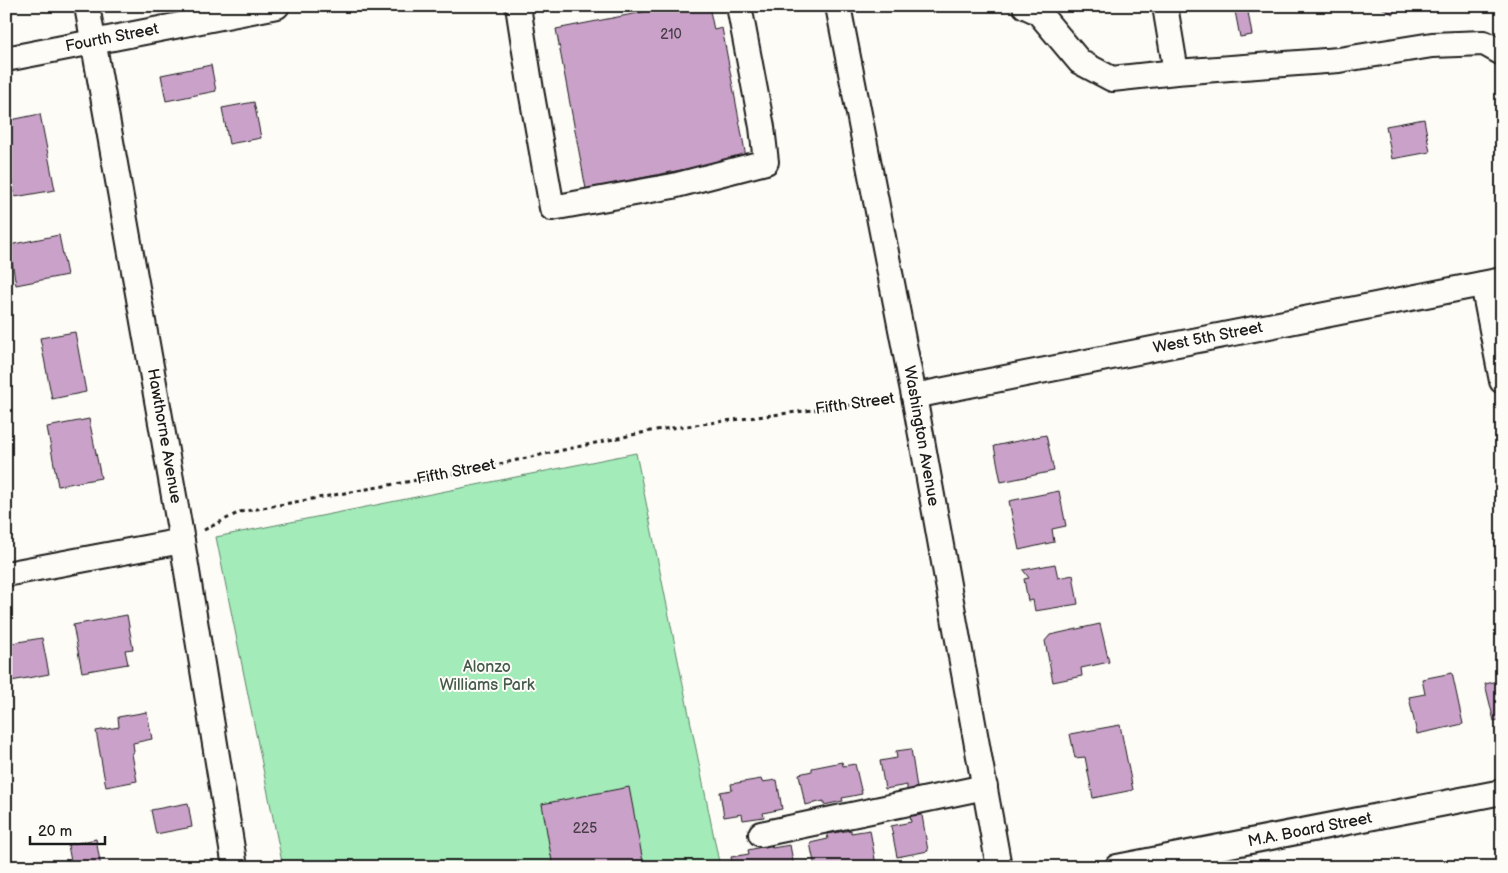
<svg xmlns="http://www.w3.org/2000/svg" width="1508" height="873" font-family="'Balsamiq Sans',sans-serif">
<style>
.green{fill:#a3ebb9;stroke:#60846a}
.building{fill:#caa2c9;stroke:#1c1c1c}
.lines{fill:none;stroke-linecap:round;stroke-linejoin:round}
.minor-casing{stroke:#1c1c1c;stroke-width:28}
.path{stroke:#1c1c1c;stroke-width:3;stroke-dasharray:4 4;stroke-linecap:butt}
.minor{stroke:#fdfcf7;stroke-width:24}
.labels{text-anchor:middle;dominant-baseline:central;stroke-width:4;stroke-linejoin:round;paint-order:stroke}
.number-label{font-size:14px;fill:#483e47}
.street-label{font-size:16px;fill:#1c1c1c;stroke:#fdfcf7}
.park-label{font-size:16px;fill:#445a4b;stroke:#fdfcf7}
</style>
<rect width="100%" height="100%" fill="#fdfcf7"/>
<filter id="ink" filterUnits="userSpaceOnUse"><feTurbulence type="fractalNoise" baseFrequency=".02" numOctaves="2"/><feDisplacementMap in="SourceGraphic" scale="10" xChannelSelector="R" yChannelSelector="G"/><feConvolveMatrix kernelMatrix="1 2 1 2 8 2 1 2 1" color-interpolation-filters="sRGB"/></filter>
<g filter="url(#ink)">
<polygon class="green" points="636,453 720,867 283,867 216,537"/>
<g class="building">
<polygon points="674,6 709,6 714,30 722,28 746,157 586,189 556,29"/>
<polygon points="1234,6 1247,6 1252,35 1240,37"/>
<polygon points="1378,6 1397,6 1393,14"/>
<polygon points="211,65 216,91 166,101 161,75"/>
<polygon points="254,102 261,138 229,144 222,108"/>
<polygon points="40,114 55,190 15,197 12,180 6,181 6,121"/>
<polygon points="1424,119 1430,152 1392,159 1386,126"/>
<polygon points="59,235 67,275 16,285 9,245"/>
<polygon points="75,332 86,392 52,399 40,338"/>
<polygon points="89,419 101,478 58,486 47,427"/>
<polygon points="1046,435 1054,471 1001,482 994,446"/>
<polygon points="1059,491 1066,526 1052,529 1054,542 1019,550 1009,501"/>
<polygon points="1055,564 1058,578 1073,575 1078,604 1035,611 1033,600 1028,601 1024,579 1029,578 1023,570"/>
<polygon points="127,615 133,649 125,650 128,664 82,672 73,625"/>
<polygon points="1100,624 1109,662 1081,668 1082,676 1053,682 1045,641 1050,635"/>
<polygon points="42,638 49,674 6,682 6,644"/>
<polygon points="1502,664 1502,719 1494,721 1485,684 1498,681 1495,665"/>
<polygon points="1452,673 1463,724 1417,734 1409,697 1425,694 1422,679"/>
<polygon points="147,712 152,739 133,743 134,752 132,754 137,781 106,787 96,731 119,727 118,717"/>
<polygon points="1120,725 1133,790 1093,798 1085,757 1075,758 1070,734"/>
<polygon points="911,749 917,788 907,790 907,785 885,789 880,761 897,758 896,751"/>
<polygon points="842,762 843,766 855,764 862,794 842,798 843,801 824,805 824,801 805,805 799,774 812,771 812,768"/>
<polygon points="761,779 762,782 777,780 782,809 763,813 764,817 743,820 742,814 724,817 720,792 732,790 731,784"/>
<polygon points="629,787 644,867 553,867 542,804"/>
<polygon points="188,803 192,827 156,834 151,810"/>
<polygon points="922,815 928,851 897,857 891,826 911,822 910,816"/>
<polygon points="851,830 851,833 870,830 876,865 863,867 815,867 810,843 828,839 827,834"/>
<polygon points="96,839 101,867 72,867 68,845"/>
<polygon points="771,845 772,848 790,845 794,867 733,867 731,857 749,854 748,850"/>
</g>
<g class="lines">
<g class="minor-casing">
<g id="minor">
<polyline points="87,6 182,541 235,867"/>
<polyline points="518,6 531,90 552,208 673,186 766,162 762,127 739,6"/>
<polyline points="838,6 914,396 999,867"/>
<polyline points="1025,6 1038,12 1080,62 1112,79 1176,72"/>
<polyline points="1165,6 1176,72 1339,60 1432,45 1484,43 1502,53"/>
<polyline points="6,59 277,6"/>
<polyline points="1483,284 1502,381"/>
<polyline points="914,396 1502,280"/>
<polyline points="6,574 182,541"/>
<polyline points="761,834 985,787"/>
<polyline points="1117,867 1502,792"/>
</g>
</g>
<polyline class="path" points="204,530 240,512 467,471 655,430 891,400"/>
<use href="#minor" class="minor"/>
</g>
</g>
<g class="labels">
<g class="number-label">
<text x="671" y="34">210</text>
<text x="585" y="828">225</text>
</g>
<g class="street-label">
<text transform="translate(112 38) rotate(-11)">Fourth Street</text>
<text transform="translate(1208 338) rotate(-11)">West 5th Street</text>
<text transform="translate(855 404) rotate(-8)">Fifth Street</text>
<text transform="translate(164 436) rotate(80)">Hawthorne Avenue</text>
<text transform="translate(921 436) rotate(80)">Washington Avenue</text>
<text transform="translate(456 472) rotate(-11)">Fifth Street</text>
<text transform="translate(1310 830) rotate(-11)">M.A. Board Street</text>
</g>
<g class="park-label">
<text x="487" y="667">Alonzo<tspan x="487" dy="18">Williams Park</tspan></text>
</g>
</g>
<rect width="1508" height="873" fill="none" stroke="#fdfcf7" stroke-width="25"/>
<rect x="12" y="12" width="1483" height="848" fill="none" stroke="#1c1c1c" stroke-width="2" filter="url(#ink)"/>
<path d="M30 836v8h75v-8" fill="none" stroke="#1c1c1c" stroke-width="2.5"/>
<text x="38" y="836" font-size="15" fill="#1c1c1c" stroke="#fdfcf7" stroke-width="4" paint-order="stroke">20 m</text>
</svg>
